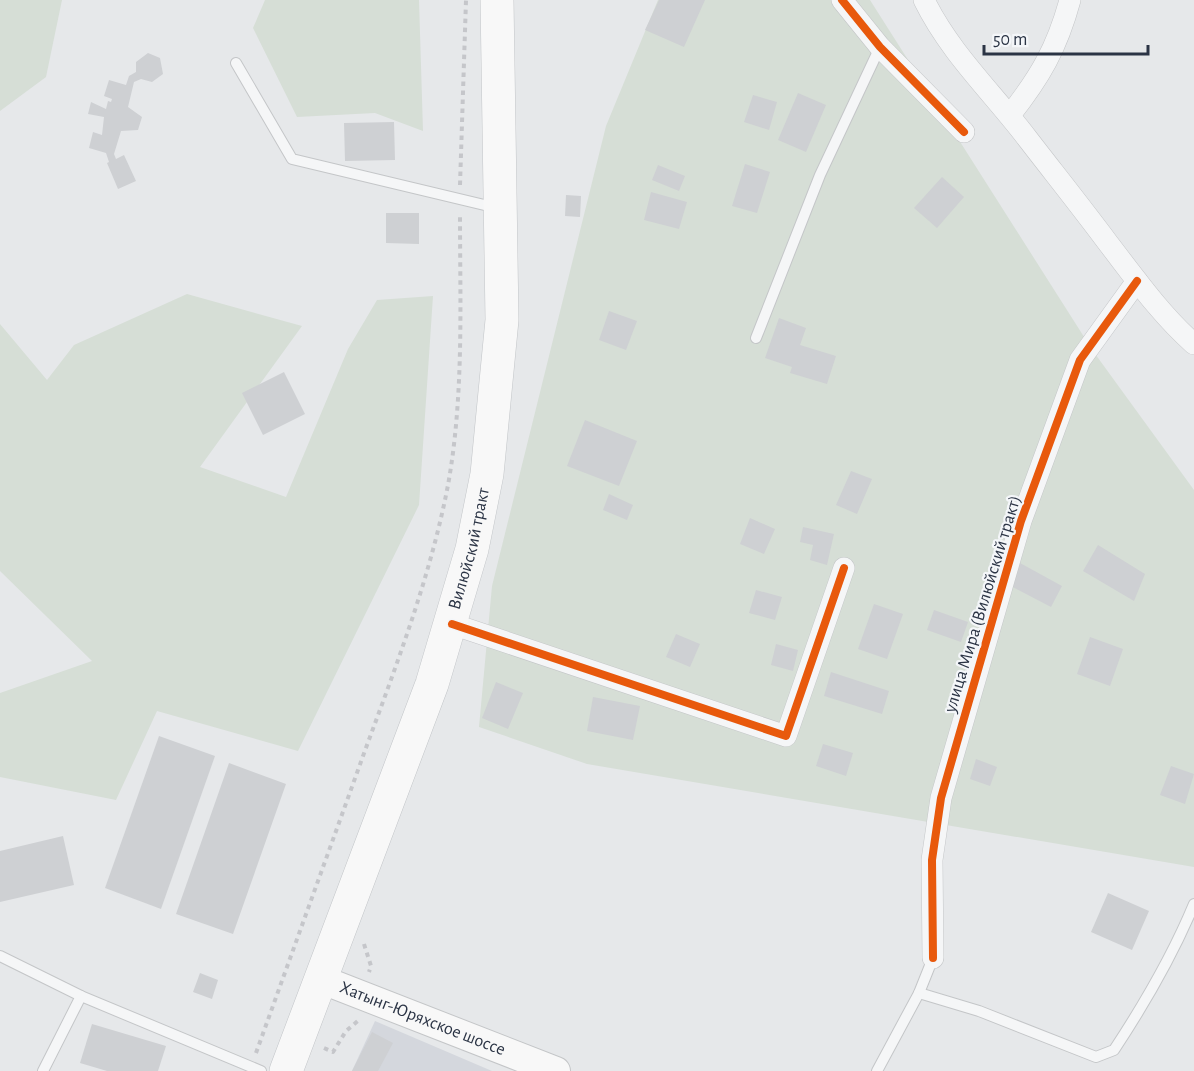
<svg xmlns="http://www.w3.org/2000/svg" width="1194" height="1071" font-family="'Alegreya Sans',sans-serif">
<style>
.built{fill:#d4d7dd}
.green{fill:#d6ded6}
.building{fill:#ced0d3}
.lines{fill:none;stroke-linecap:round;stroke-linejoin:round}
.lane-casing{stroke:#c4c6c8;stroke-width:12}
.street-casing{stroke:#c4c6c8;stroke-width:22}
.secondary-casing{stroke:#c4c6c8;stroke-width:30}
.primary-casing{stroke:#c2c5c8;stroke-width:34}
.path{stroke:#c5c6ca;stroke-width:4;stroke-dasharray:4.5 4.5;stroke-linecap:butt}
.lane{stroke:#f5f6f7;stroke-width:10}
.street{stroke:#f5f6f7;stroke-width:21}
.secondary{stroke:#f8f8f8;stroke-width:28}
.primary{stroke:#f8f8f8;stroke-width:33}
.cycleway-casing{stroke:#f4f6f9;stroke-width:11}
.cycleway{stroke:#e8590c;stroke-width:8}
.labels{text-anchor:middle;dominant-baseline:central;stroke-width:4.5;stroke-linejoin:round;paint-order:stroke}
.street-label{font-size:18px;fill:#2b3445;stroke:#f4f6f9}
</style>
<rect width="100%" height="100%" fill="#e6e8ea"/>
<polygon class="built" points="375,1021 492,1071 352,1071"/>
<g class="green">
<polygon points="0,0 62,0 46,77 0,111"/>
<polygon points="265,0 419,0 423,131 375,113 297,117 253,28"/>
<polygon points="658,0 870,0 1093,351 1194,490 1194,867 587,764 479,727 492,586 606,126"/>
<polygon points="187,294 302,326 200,467 286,497 348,349 377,300 433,296 419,505 298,751 157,711 116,800 0,777 0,693 92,661 0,571 0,324 47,380 74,345"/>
</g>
<g class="building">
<polygon points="659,0 705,0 684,47 645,30"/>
<polygon points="148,53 160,58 163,74 152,82 141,79 134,82 128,107 142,117 138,130 121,131 114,154 116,159 124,155 136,181 118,189 107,163 109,162 106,153 89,148 93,132 102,135 104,117 88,114 91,102 106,109 108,101 111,102 112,99 104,96 109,80 126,85 129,76 136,72 136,62"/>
<polygon points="798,93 826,105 806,152 778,140"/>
<polygon points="753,95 777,102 769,130 744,122"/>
<polygon points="394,122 395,160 345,161 344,123"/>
<polygon points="745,164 770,172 757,213 732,206"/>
<polygon points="658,165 685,176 679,191 652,180"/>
<polygon points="942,177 964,197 937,228 914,208"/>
<polygon points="651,192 687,202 679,229 644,220"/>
<polygon points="566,195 581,196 580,217 565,216"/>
<polygon points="386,213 419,213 419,244 386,243"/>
<polygon points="609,311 637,321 626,350 599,340"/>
<polygon points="779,318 806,328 800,345 836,356 827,384 790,373 792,367 765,358"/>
<polygon points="284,372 305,414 263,435 242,393"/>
<polygon points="585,420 637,441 619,486 567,466"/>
<polygon points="851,471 872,479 857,514 836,505"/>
<polygon points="609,494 633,505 627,520 603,510"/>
<polygon points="750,518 775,529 764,554 740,544"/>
<polygon points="803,527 834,534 827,565 810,560 813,545 800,542"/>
<polygon points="1098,545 1145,574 1134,601 1083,571"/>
<polygon points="1020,563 1062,586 1051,607 1009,585"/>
<polygon points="756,590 782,597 775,620 749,613"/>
<polygon points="874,604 903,614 887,659 858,649"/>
<polygon points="934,610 968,622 961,642 927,630"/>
<polygon points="676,634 700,644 690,667 666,657"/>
<polygon points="1090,637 1123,649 1110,686 1077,674"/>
<polygon points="776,644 798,650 793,671 771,665"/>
<polygon points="831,672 889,691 882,714 824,696"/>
<polygon points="496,682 523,693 508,729 482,718"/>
<polygon points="593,697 640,706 633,740 587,731"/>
<polygon points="159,736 215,756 161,909 105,888"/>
<polygon points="823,744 853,753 846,776 816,766"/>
<polygon points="976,759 997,767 990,786 970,779"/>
<polygon points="229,763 286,784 233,934 176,914"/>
<polygon points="1171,766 1194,774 1185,804 1160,795"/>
<polygon points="63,836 74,885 0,902 0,851"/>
<polygon points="1108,893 1149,911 1132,950 1091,932"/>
<polygon points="200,973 218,980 212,999 193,992"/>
<polygon points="92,1024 166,1046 158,1071 107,1071 80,1063"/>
<polygon points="372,1032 393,1043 378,1071 352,1071"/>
</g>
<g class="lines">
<g class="lane-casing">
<g id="lane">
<polyline points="236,63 292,159 497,208"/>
<polyline points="756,338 820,175 880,47"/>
<polyline points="0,956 81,996 261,1071"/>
<path d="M919,993l60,18 117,46 18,-7c31,-47 58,-93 80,-146"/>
<polyline points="43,1071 81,996"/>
<polyline points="877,1071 919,993 933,958"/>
</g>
</g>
<g class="street-casing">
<g id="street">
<polyline points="842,0 880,47 964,132"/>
<path d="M924,0c26,53 68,92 103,138 27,35 55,70 81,105 27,35 53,72 86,101"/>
<path d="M1010,115c30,-38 47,-67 60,-115"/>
<polyline points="452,624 786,736 844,568"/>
<polyline points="933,958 932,860 941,798 1021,521 1080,360 1137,281"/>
</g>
</g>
<g class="secondary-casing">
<g id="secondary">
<path id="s1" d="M320,979l236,92"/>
</g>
</g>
<g class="primary-casing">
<g id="primary">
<path id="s2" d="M286,1071l146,-387 40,-135 15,-75 15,-154 -5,-320"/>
</g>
</g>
<g class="path">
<polyline points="460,185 466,0"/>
<polyline points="364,944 371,966 369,972"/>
<polyline points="324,1048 333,1052 346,1031 359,1020"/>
<path d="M256,1053c37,-103 74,-205 111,-308 31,-84 64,-171 81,-260 16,-89 12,-181 12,-271"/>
</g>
<use href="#lane" class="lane"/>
<use href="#street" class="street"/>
<use href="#secondary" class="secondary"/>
<use href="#primary" class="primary"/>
<g class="cycleway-casing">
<g id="cycleway">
<polyline points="842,0 880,47 964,132"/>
<polyline points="452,624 786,736 844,568"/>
<polyline points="933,958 932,860 941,798 1021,521 1080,360 1137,281"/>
</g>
</g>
<use href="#cycleway" class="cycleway"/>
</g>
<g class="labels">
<g class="street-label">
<text stroke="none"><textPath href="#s2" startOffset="554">Вилюйский тракт</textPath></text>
<text transform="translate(983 604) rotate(-73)">улица Мира (Вилюйский тракт)</text>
<text stroke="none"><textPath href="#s1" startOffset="110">Хатынг-Юряхское шоссе</textPath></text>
</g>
</g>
<path d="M984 45v9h164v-9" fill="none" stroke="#2b3445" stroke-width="3"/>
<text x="993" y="45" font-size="18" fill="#2b3445" stroke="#f4f6f9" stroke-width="4.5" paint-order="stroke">50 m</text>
</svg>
